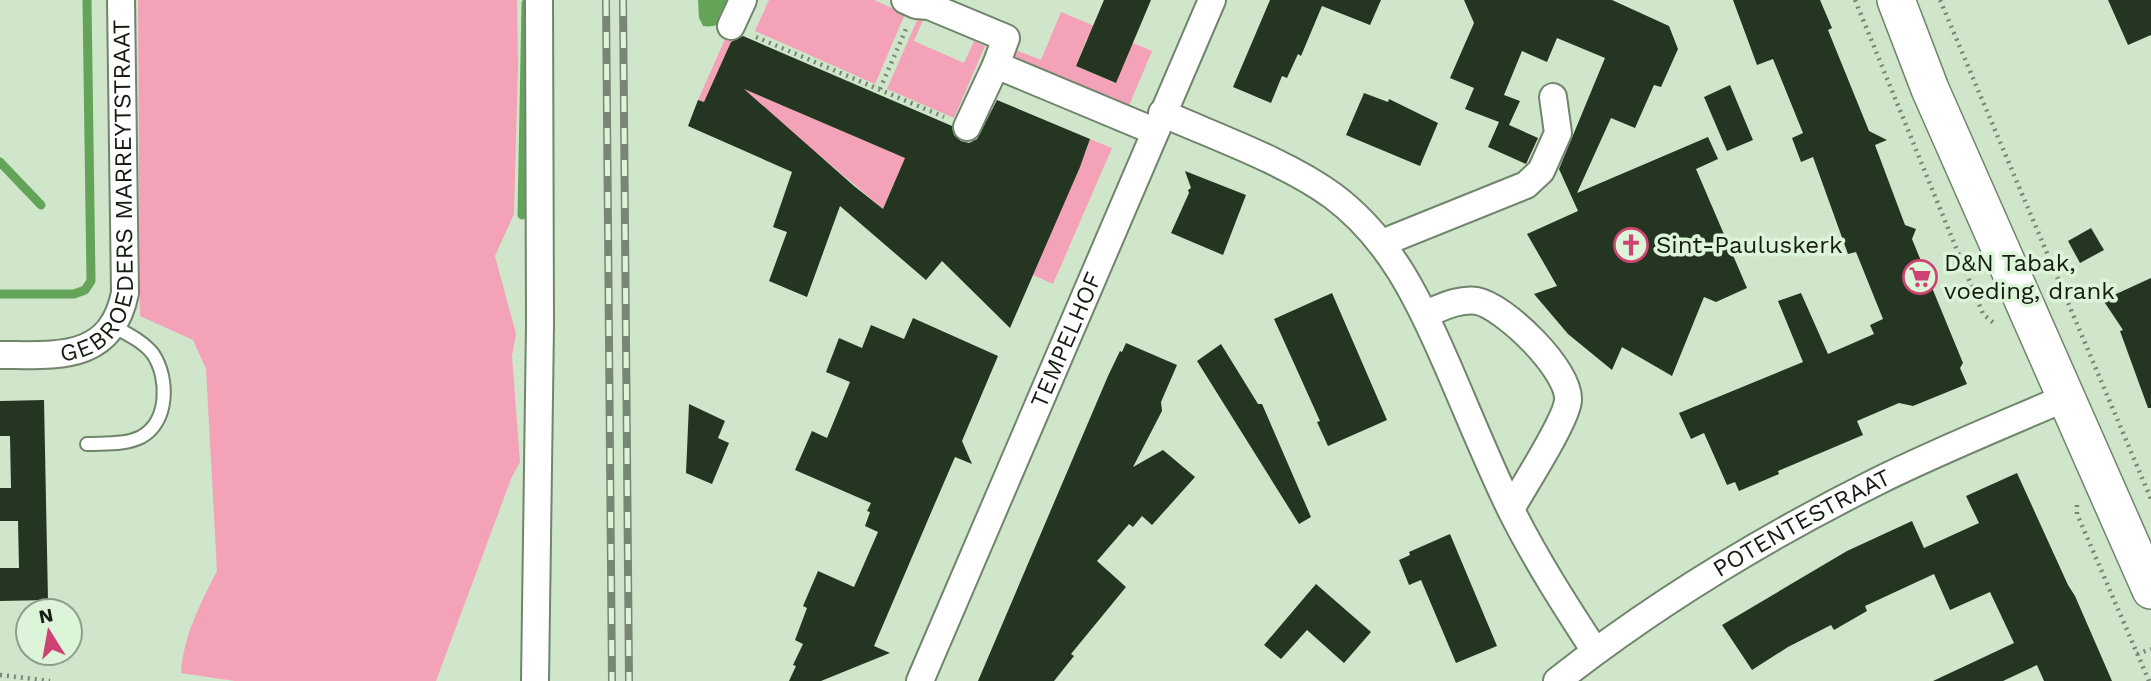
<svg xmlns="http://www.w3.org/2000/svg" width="2151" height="681" font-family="'Work Sans',sans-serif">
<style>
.green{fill:#f4a2b8}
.water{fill:#64a459}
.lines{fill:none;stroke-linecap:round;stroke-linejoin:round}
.stream{stroke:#64a459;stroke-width:9}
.building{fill:#243621;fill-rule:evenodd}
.service-casing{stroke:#70856c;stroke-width:16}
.minor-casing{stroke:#70856c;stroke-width:30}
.secondary-casing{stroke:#70856c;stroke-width:40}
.path{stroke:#778774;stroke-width:4.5;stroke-dasharray:2 5;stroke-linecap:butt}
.service{stroke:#fff;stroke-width:12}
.minor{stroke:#fff;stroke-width:26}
.secondary{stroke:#fff;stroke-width:37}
.rail-casing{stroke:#778774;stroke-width:8}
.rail{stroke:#dcf4d8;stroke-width:5;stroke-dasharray:16;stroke-linecap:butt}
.labels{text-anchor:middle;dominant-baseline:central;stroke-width:7;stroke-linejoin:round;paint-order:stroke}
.street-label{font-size:24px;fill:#161e14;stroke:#dcf4d8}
.poi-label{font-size:24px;fill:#161e14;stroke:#dcf4d8;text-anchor:start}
</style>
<rect width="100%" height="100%" fill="#cfe6cb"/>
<g class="green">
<path d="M138,0h379l1,66 -4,148 -19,42 21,78 -4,22 8,106 -9,17 -75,202h-201l-54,-8c2,-36 20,-71 36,-102l-11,-202 -13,-29 -53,-24z"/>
<polygon points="769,0 874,0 905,14 875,84 755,31"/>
<polygon points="1061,12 1097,27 1091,40 1087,38 1076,66 1115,83 1121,38 1152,51 1128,108 1017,61 1015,55 1016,50 1041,60"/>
<polygon points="918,18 923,20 914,41 964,63 974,41 985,46 954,118 887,89"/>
<polygon points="729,30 735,33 716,77 898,155 924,114 883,209 818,154 698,100"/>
<polygon points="1090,139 1112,148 1053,284 1033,275 1087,149"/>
</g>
<path class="water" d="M698,0h34c-6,16 -10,29 -29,26l-4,-8z"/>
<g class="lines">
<g class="stream">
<polyline points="0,162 41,205"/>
<polyline points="522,215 526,3"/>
<polyline points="0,294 74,294 85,290 91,281 87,0"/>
</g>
</g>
<g class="building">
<polygon points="1104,0 1151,0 1116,83 1076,66"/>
<polygon points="1270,0 1381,0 1370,25 1322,6 1301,56 1298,54 1287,78 1282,76 1271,103 1233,87"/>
<polygon points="1464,0 1612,0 1669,26 1678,49 1661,87 1654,85 1635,128 1611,118 1577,193 1708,137 1718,159 1696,169 1747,288 1716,302 1704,297 1672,376 1622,347 1612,370 1568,334 1534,294 1557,286 1527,234 1578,211 1559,169 1605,58 1557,38 1547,62 1522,51 1504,95 1520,101 1509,125 1538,138 1526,164 1488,147 1499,122 1465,109 1474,88 1450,78 1474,23"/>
<polygon points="1733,0 1820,0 1832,28 1828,30 1869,131 1887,140 1875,145 1905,225 1916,229 1912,239 1963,363 1960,368 1967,384 1913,406 1899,403 1857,421 1863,435 1778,471 1779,474 1739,491 1735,482 1727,485 1704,433 1691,439 1679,413 1803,362 1778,301 1801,293 1828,354 1874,334 1870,325 1883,319 1856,252 1848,254 1844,243 1813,157 1801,162 1792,138 1803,133 1773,59 1757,65"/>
<polygon points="2108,0 2151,0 2151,35 2128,45"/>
<path d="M743,36l209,90 2,9 7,6 8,2 8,-4 20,-39 93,39 -10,28 -70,161 -68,-67 -16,19 -86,-74 -33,91 -38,-16 18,-49 -14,-5 19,-55 -104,-46 10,-26 6,2 27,-60zM744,89l161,69 -22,51 -29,-23z"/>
<polygon points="1730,85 1753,140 1727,151 1704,97"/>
<polygon points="1364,93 1388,102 1389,99 1438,123 1420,166 1346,135"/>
<polygon points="1185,171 1246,195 1223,255 1171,233 1189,193 1188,190 1191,188"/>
<polygon points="2091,228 2104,250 2080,263 2068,241"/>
<polygon points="2151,278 2151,408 2148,408 2120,331 2123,330 2103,300"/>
<polygon points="1332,293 1387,420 1328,446 1317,422 1320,421 1274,319"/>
<polygon points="913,318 998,356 962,441 972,464 955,457 933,508 874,646 890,653 821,681 789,681 796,666 793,665 803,644 795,640 807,608 803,606 818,571 854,587 878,532 865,526 870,512 867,511 871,503 795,470 812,431 827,438 850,382 826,372 839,338 862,348 871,325 904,339"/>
<polygon points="1126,343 1177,365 1161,402 1162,411 1133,467 1163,450 1195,477 1152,525 1142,516 1133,527 1129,524 1097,561 1126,587 1071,654 1074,656 1054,681 978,681 1108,376 1120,351 1122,352"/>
<polygon points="1221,344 1258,404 1262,404 1311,517 1299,524 1197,361"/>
<polygon points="44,400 48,600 0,601 0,568 19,568 18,521 0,521 0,488 11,488 10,436 0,436 0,401"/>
<polygon points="689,404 725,421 718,438 729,443 712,484 686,473"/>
<polygon points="2017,473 2068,585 2075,596 2112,681 2044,681 2037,665 2003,681 1933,681 2014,643 1990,592 1950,610 1934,574 1865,606 1867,611 1834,630 1831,625 1788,647 1752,670 1722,625 1847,551 1912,521 1924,548 1979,523 1966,496"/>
<polygon points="1450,534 1497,646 1456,663 1421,580 1409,585 1399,560 1410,555 1409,552"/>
<polygon points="1316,584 1371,632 1344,663 1307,630 1281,659 1264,645"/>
</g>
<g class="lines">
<g class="service-casing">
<path id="service" d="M87,444c18,-1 38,1 54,-7 28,-15 28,-59 12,-83 -10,-13 -26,-20 -40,-28"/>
</g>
<g class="minor-casing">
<g id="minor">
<polyline points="905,0 916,5 929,6 1006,38 996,65"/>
<polyline points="731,26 743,0"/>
<path d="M1162,113c54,24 125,49 171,83 56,42 85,102 112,164 22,50 42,101 66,150 25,50 54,95 84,141"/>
<polyline points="967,127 996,65 1154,131"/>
<polyline points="1382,243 1526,185 1541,171 1558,133 1553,97"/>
<path d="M1425,314c16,-6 34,-16 52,-13 27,5 93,69 91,99 -1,20 -45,87 -57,109"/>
<path id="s1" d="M0,355c57,0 111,7 125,-62l-4,-293"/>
<polyline points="535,681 540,325 539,0"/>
<path id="s2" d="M920,681l292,-681"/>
<path id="s3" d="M1557,681c99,-78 207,-143 319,-199 60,-30 127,-57 189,-84"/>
</g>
</g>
<g class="secondary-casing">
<polyline id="secondary" points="1896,0 1930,89 2151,590"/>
</g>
<g class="path">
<polyline points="1855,0 1983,314 1996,325"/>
<polyline points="1940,0 2151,499"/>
<polyline points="756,37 944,117"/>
<polyline points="880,89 906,29"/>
<polyline points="2077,505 2077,514 2149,681"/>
<polyline points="2137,654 2151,649"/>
<polyline points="0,675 50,681"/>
</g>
<use href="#service" class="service"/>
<use href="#minor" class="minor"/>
<use href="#secondary" class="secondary"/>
<g class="rail-casing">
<g id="rail">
<polyline points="606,0 612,681"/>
<polyline points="623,0 629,681"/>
</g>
</g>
<use href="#rail" class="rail"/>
</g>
<defs>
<g id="church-ring" transform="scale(1.75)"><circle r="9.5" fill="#dcf4d8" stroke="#cf4274" stroke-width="1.5"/><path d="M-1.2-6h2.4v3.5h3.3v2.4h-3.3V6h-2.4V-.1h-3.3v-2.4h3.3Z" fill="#cf4274"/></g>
<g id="supermarket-ring" transform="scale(1.75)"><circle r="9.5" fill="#dcf4d8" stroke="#cf4274" stroke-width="1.5"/><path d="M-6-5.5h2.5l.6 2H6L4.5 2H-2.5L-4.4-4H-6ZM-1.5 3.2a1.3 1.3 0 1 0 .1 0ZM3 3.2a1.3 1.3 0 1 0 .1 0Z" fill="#cf4274"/></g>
</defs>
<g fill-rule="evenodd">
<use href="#church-ring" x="1631" y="245"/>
<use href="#supermarket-ring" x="1920" y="277"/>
</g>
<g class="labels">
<g class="street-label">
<text stroke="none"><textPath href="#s1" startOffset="245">GEBROEDERS MARREYTSTRAAT</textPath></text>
<text stroke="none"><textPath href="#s2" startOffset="371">TEMPELHOF</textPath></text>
<text stroke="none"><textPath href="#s3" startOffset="292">POTENTESTRAAT</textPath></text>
</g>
<g class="poi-label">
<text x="1656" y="245">Sint-Pauluskerk</text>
<text x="1944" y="263">D&amp;N Tabak,<tspan x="1944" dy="28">voeding, drank</tspan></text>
</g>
</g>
<g transform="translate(49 632) rotate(349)"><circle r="33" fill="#dcf4d8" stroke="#8d9e8a" stroke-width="2"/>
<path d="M0-5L12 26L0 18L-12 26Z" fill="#cf4274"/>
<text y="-10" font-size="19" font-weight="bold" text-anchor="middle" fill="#161e14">N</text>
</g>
</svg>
